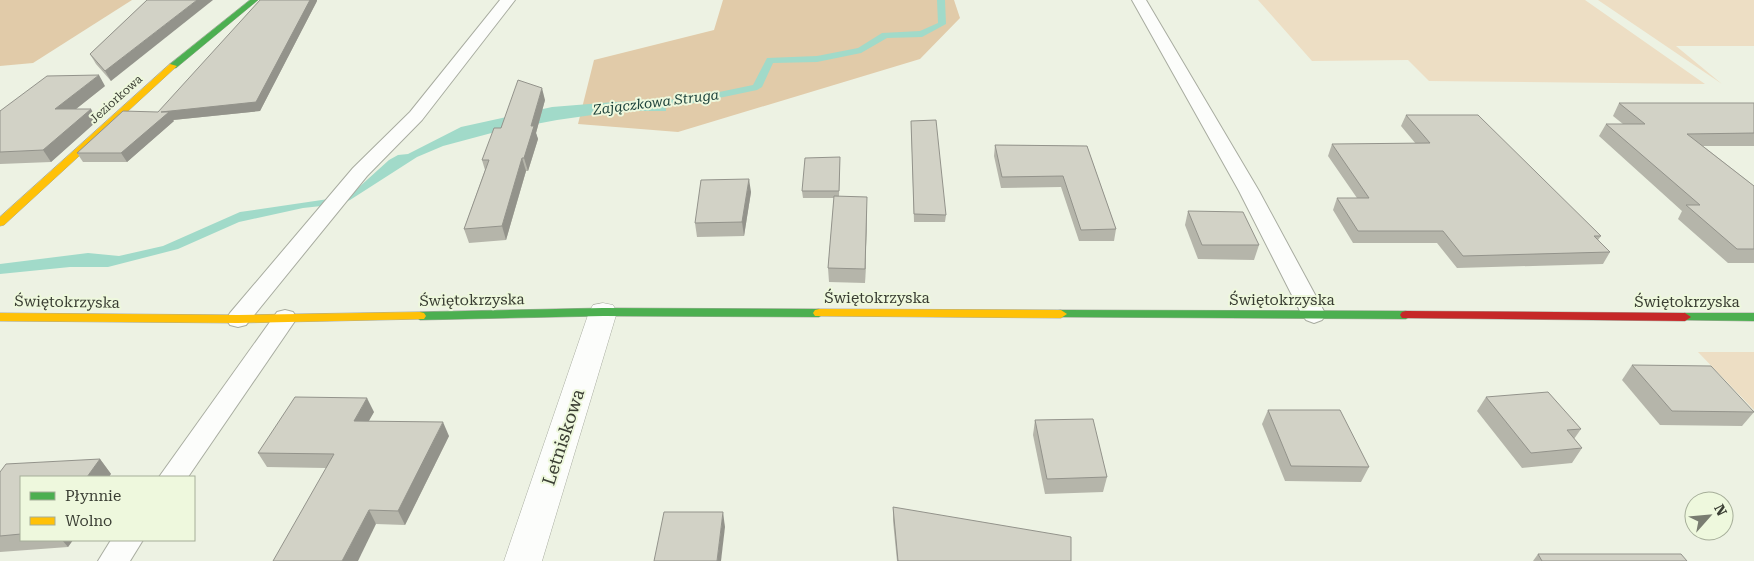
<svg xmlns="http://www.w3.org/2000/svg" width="1754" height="561" font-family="'Roboto Serif',serif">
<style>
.green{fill:#eddec4}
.forest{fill:#e1cba9}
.water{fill:#a1dac9}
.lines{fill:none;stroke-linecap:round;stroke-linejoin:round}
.stream{fill:#a1dac9;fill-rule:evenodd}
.lane-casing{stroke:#a8aca0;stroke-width:2}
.street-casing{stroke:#a8aca0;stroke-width:1}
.fast-casing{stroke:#a8aca0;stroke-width:1}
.slow-casing{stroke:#a8aca0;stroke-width:1}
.jam-casing{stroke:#a8aca0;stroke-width:1}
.lane{fill:#fcfdfb;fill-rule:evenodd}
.street{fill:#fcfdfb;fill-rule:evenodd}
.fast{fill:#4caf50;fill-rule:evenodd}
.slow{fill:#ffc107;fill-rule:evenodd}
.jam{fill:#c62828;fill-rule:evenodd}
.wall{fill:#b5b5aa}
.shaded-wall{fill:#93938b}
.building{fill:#d2d2c6;stroke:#93938b}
.labels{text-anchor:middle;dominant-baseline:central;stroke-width:4;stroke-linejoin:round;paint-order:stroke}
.far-street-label{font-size:12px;fill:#3a3e33;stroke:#eef8dd}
.far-water-label{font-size:14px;font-style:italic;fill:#1d423b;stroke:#eef8dd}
.street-label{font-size:15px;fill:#3a3e33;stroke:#eef8dd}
.near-street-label{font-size:18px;fill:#3a3e33;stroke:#eef8dd}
</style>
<rect width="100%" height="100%" fill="#edf2e3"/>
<g class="green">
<polygon points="1258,0 1585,0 1705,84 1429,81 1408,60 1312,61"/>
<polygon points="1598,0 1754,0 1754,46 1676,46 1722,84"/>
<polygon points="1698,352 1754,352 1754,410"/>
</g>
<g class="forest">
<polygon points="0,0 132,0 33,63 0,66"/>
<polygon points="723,0 954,0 960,18 920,59 678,132 578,124 594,60 714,30"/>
</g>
<polygon class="water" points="665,100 666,111 620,111 557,120 499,131 443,146 417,157 350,200 340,204 303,208 239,222 178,249 108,267 70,267 0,274 0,264 88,253 119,256 163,246 240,212 342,197 358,188 389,160 398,155 408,154 461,127 552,107 614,102"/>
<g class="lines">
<polygon class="stream" points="937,0 945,0 946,24 922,37 887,38 861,53 817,62 773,63 762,87 757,90 695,103 648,108 643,105 648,102 695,97 753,85 767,58 817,56 858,48 882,33 920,31 938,23"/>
<g class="lane-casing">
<g id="lane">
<polygon points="500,0 515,0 422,120 367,176 246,325 238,327 230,325 226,319 230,313 353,168 410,112"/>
<polygon points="1132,0 1146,0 1259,191 1326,315 1322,320 1314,323 1306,320 1302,315 1239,191"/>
<polygon points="285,310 293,312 297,318 188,477 159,477 277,312"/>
<polygon points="111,540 143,540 130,561 98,561"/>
</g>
</g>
<g class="street-casing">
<polygon id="street" points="603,303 613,305 617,312 542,561 504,561 589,312 593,305"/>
</g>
<g class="fast-casing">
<g id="fast">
<polygon points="250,0 258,0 176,68 170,68 170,64"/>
<polygon points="603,308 819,309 825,313 819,317 603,316 420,320 414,316 420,312"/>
<polygon points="1061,310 1406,311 1412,315 1406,319 1057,317 1055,314 1057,311"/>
<polygon points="1685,313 1754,313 1754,321 1681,320 1679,317"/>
</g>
</g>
<g class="slow-casing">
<g id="slow">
<polygon points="170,64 177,66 4,225 0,226 0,217"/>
<polygon points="819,309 1061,310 1067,314 1061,318 815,316 813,313 815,310"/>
<polygon points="420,312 424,313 426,316 424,319 238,323 0,321 0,313 238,315"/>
</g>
</g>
<g class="jam-casing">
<polygon id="jam" points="1406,311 1685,313 1691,317 1685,321 1402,318 1400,315 1402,312"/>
</g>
<use href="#lane" class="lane"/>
<use href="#street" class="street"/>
<use href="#fast" class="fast"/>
<use href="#slow" class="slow"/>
<use href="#jam" class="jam"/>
</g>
<g class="wall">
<polygon points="147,0 111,81 96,64 90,54"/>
<polygon points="317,1 260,111 173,120 174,121 127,162 83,162 77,153 158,112"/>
<polygon points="105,86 76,109 91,109 97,121 51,162 0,164 0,111"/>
<polygon points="545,100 536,133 538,139 528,171 526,171 506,240 469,243 464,229 485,170 482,160 501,128"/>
<polygon points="1619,103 1754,103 1754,146 1703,146 1754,186 1754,263 1728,263 1678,219 1682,211 1599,136 1606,124 1623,124 1613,116"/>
<polygon points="1406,115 1601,236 1598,240 1610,252 1603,264 1457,268 1437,243 1353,243 1333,210 1337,198 1357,198 1328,156 1332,144 1416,144 1401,126"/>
<polygon points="911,121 946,215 945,222 914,222"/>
<polygon points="995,145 1087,146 1116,229 1114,241 1079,241 1061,187 1001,188 994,156"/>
<polygon points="840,157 839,197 867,211 865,283 829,282 828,268 834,198 803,198 802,191"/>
<polygon points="751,192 744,236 697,237 695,223"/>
<polygon points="1188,211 1259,245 1254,260 1198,259 1185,225"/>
<polygon points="1632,365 1754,411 1754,412 1742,426 1660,425 1622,380"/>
<polygon points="1486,397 1581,429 1574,439 1582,448 1572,463 1522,468 1477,411"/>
<polygon points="1268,410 1369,467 1361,482 1285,481 1262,424"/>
<polygon points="374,412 368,421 449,436 405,525 376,524 326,468 267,467 258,453"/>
<polygon points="1035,420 1107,477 1103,492 1045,494 1033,435"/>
<polygon points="100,459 111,474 21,477 21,540 73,540 68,547 0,552 0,472"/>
<polygon points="893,507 1071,561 897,561 893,521"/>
<polygon points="1538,554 1687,561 1533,561"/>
</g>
<g class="shaded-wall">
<polygon points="197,0 213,0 111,81 105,71"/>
<polygon points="310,0 317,0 317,1 260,111 173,120 174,121 127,162 121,153 161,112"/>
<polygon points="99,75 105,86 62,120 55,109"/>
<polygon points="542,88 545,100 536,133 538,139 528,171 524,158 531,126"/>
<polygon points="91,109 97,121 51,162 43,150"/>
<polygon points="522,158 526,171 506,240 502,226"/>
<polygon points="749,179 751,192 744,236 742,222"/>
<polygon points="867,197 867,211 865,283 865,269"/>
<polygon points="367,398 374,412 361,435 354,421"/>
<polygon points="443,422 449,436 405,525 398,511"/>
<polygon points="100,459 111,474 109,477 87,477"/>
<polygon points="369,510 376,524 358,561 342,561"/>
<polygon points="723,512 725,527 721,561 717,561"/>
<polygon points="62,540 73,540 68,547"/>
</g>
<g class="building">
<polygon points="147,0 197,0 105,71 90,54"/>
<polygon points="260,0 310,0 256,102 161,112 169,112 121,153 77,153 123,111 158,112"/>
<polygon points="99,75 55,109 91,109 43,150 0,152 0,111 47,76"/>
<polygon points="518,80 542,88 531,126 534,126 524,158 522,158 502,226 464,229 489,160 482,160 494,128 501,128"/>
<polygon points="1619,103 1754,103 1754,133 1687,134 1754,186 1754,249 1737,249 1686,205 1700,205 1606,124 1645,124"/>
<polygon points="1406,115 1478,115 1601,236 1594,236 1610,252 1463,256 1443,231 1358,231 1337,198 1369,198 1332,144 1430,143"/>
<polygon points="936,120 946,215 914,214 911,121"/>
<polygon points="995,145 1087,146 1116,229 1081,230 1063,176 1002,177"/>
<polygon points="840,157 839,191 802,191 805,158"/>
<polygon points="749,179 742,222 695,223 701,180"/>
<polygon points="834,196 867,197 865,269 828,268"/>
<polygon points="1188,211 1243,212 1259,245 1202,245"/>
<polygon points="1632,365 1711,366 1754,412 1672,411"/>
<polygon points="1548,392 1581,429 1567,430 1582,448 1531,453 1486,397"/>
<polygon points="295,397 367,398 354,421 443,422 398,511 369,510 342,561 273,561 334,454 258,453"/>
<polygon points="1268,410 1340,410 1369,467 1291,466"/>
<polygon points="1093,419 1107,477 1047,479 1035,420"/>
<polygon points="100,459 87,477 21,477 21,534 0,536 0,472 6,464"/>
<polygon points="893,507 1071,537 1071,561 898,561"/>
<polygon points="664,512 723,512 717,561 654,561"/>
<polygon points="1538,554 1681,554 1687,561 1542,561"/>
</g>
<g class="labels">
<g class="far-street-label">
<text transform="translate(116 99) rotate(-42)">Jeziorkowa</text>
</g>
<g class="far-water-label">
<text transform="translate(656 102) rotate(-7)">Zajączkowa Struga</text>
</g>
<g class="street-label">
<text x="877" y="298">Świętokrzyska</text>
<text transform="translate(472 300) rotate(-1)">Świętokrzyska</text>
<text x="1282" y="300">Świętokrzyska</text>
<text transform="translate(67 302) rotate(1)">Świętokrzyska</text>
<text x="1687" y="302">Świętokrzyska</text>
</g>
<g class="near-street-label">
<text transform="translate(563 437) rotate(-72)">Letniskowa</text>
</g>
</g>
<rect x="20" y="476" width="175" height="65" fill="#eef8dd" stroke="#a6ae99"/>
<rect x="30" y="492" width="25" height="8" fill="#4caf50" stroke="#a6ae99"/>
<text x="65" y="501" font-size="15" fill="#3a3e33">Płynnie</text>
<rect x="30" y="517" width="25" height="8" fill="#ffc107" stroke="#a6ae99"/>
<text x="65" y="526" font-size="15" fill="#3a3e33">Wolno</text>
<g transform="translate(1709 516) rotate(63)"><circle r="24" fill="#eef8dd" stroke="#a6ae99"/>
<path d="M0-4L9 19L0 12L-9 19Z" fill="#797d71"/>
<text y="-8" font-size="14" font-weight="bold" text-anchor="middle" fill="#3a3e33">N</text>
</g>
</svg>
